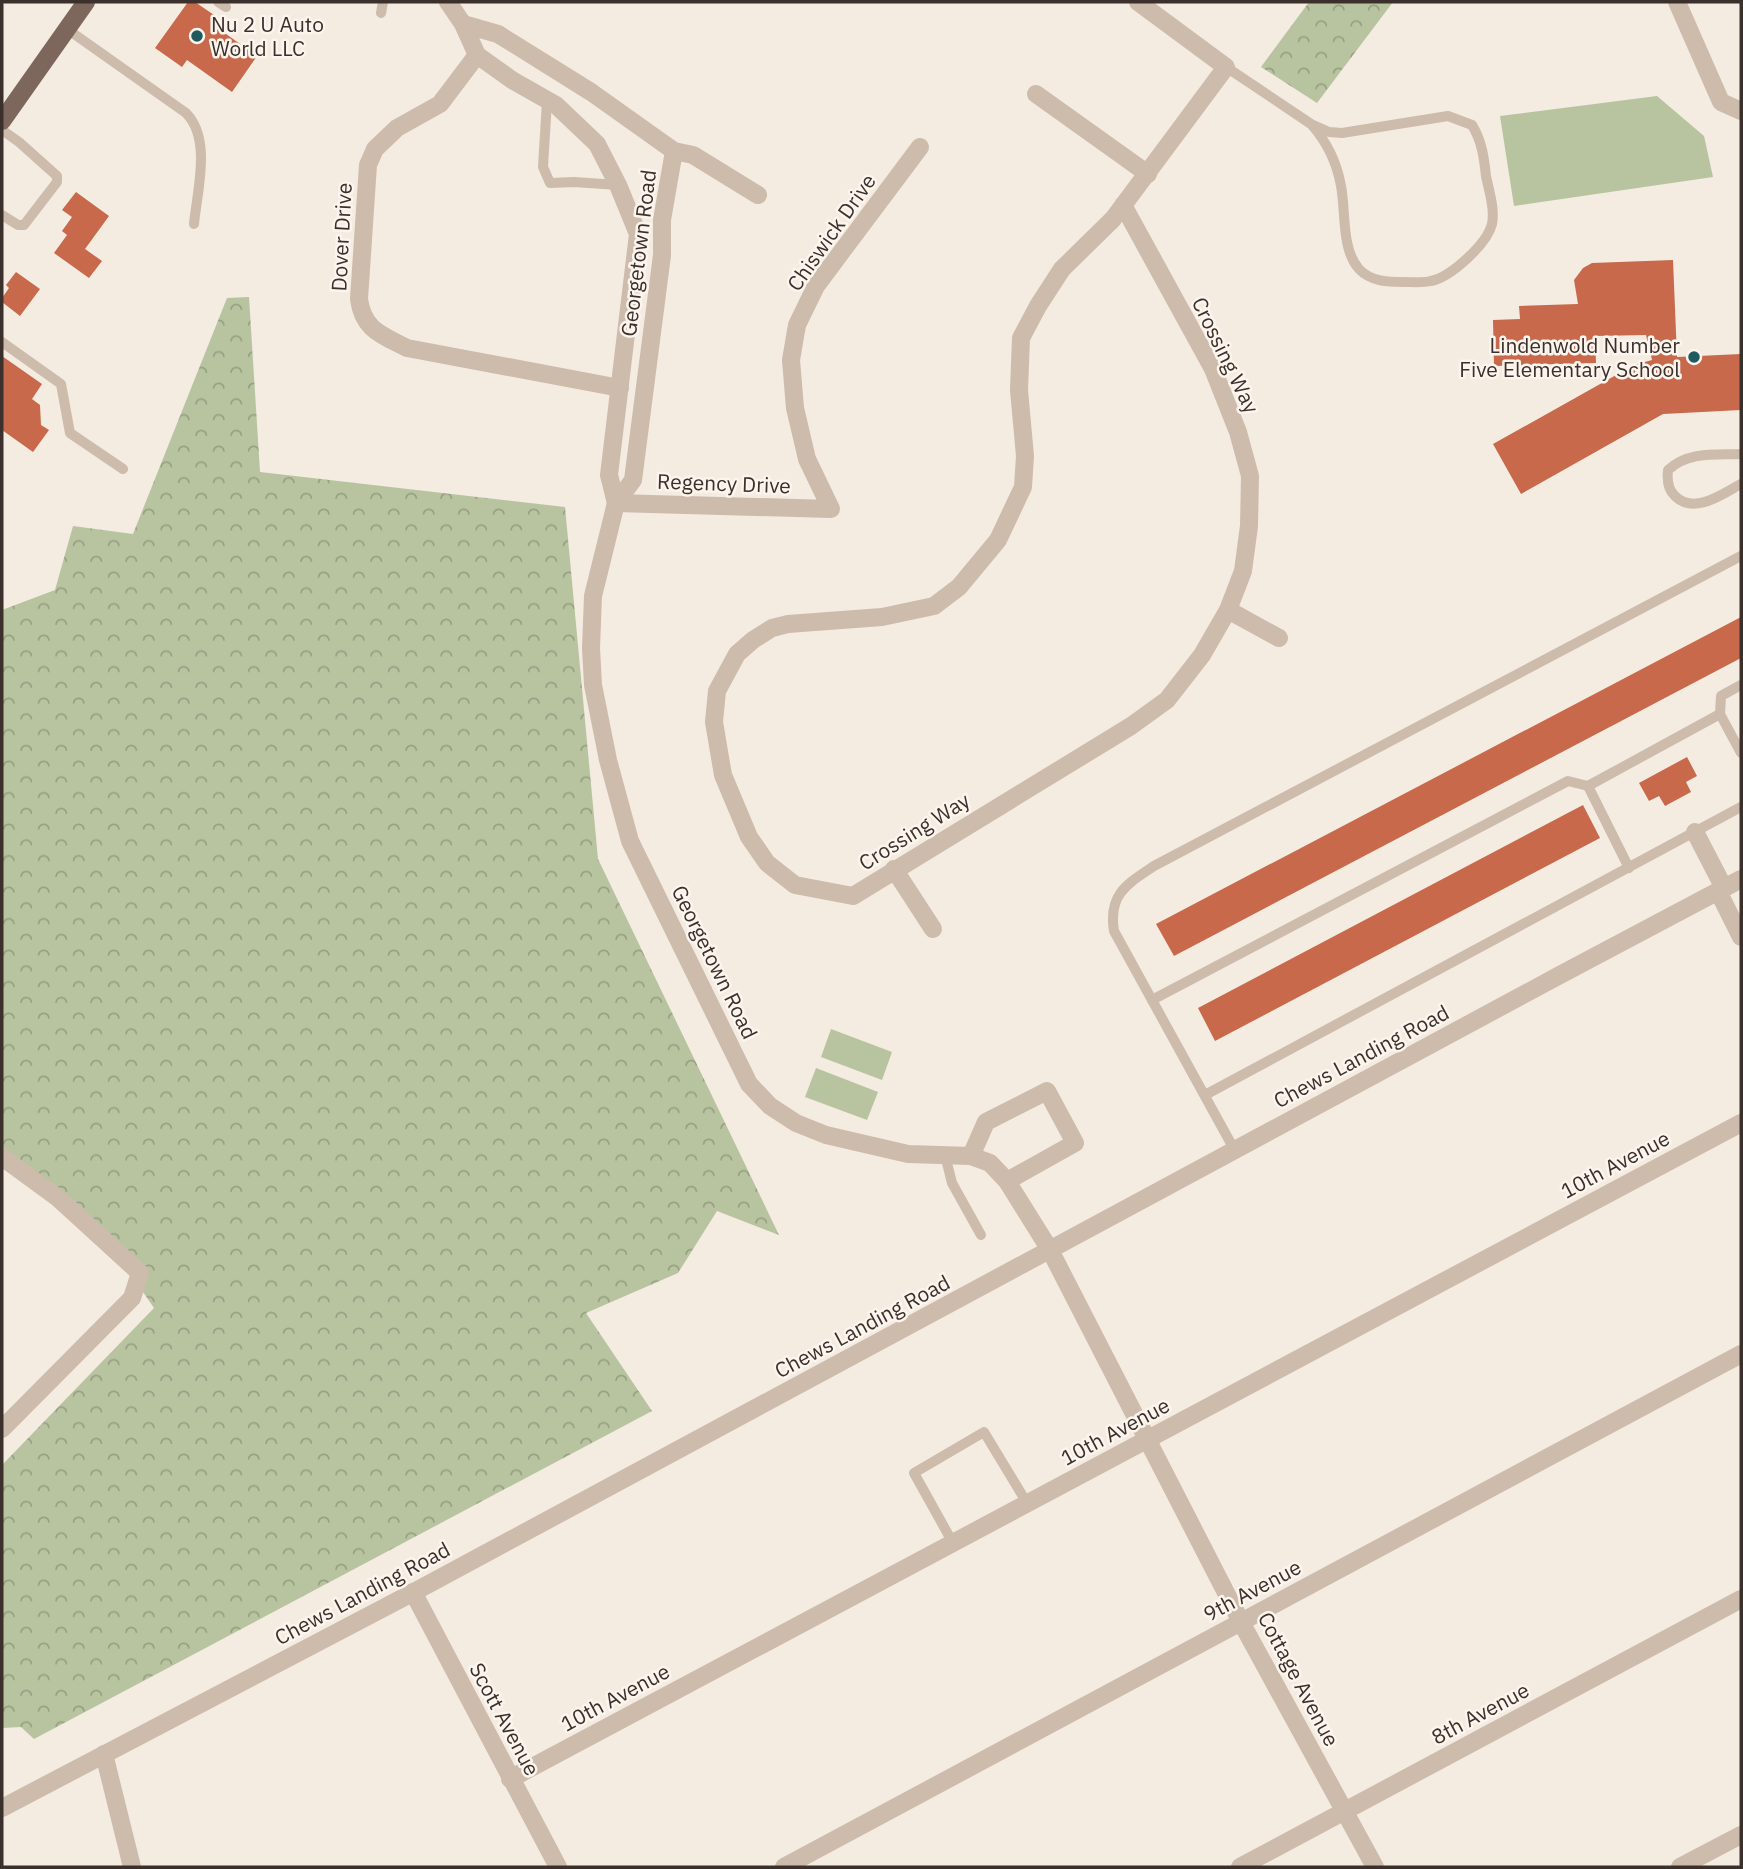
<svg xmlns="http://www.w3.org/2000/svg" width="1743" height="1869" font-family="'IBM Plex Sans',sans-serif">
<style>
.forest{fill:url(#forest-crowns)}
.park{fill:#b8c4a0}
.building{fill:#c8694b}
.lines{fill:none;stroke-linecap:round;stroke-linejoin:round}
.service{stroke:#cdbbac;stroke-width:10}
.minor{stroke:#cdbbac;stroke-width:18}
.tertiary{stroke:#cdbbac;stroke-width:18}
.primary{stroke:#7d675c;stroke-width:18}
.poi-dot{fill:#1f5a5e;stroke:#fbf5ee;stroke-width:2.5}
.labels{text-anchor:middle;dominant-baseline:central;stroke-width:5;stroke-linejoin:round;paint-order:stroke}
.poi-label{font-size:21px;fill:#3b302b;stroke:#fbf5ee;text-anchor:start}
.street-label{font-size:21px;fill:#3b302b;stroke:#fbf5ee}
</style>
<defs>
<pattern id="forest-crowns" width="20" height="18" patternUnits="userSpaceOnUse" patternTransform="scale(1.75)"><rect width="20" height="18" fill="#b8c4a0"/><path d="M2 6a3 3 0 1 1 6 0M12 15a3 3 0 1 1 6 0" fill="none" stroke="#97a083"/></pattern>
</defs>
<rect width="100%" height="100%" fill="#f4ebe1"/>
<g class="forest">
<polygon points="1309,2 1393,2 1317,103 1261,67"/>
<polygon points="249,297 260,472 565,507 598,859 779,1235 717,1211 678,1273 586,1313 652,1411 34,1739 21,1727 2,1728 2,1465 154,1308 99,1228 2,1154 2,610 55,590 73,526 133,534 227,298"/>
</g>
<g class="park">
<polygon points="1657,96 1704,136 1713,177 1514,206 1500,116"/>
<polygon points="831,1029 892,1052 882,1080 821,1057"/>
<polygon points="816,1068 878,1092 867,1120 805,1097"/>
</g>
<g class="building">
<polygon points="188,2 195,2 217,17 212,24 257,56 232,92 187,60 182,67 155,48"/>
<polygon points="76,192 109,216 85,249 102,261 89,278 54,253 67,235 62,231 72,217 62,210"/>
<polygon points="1673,260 1677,357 1741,354 1741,410 1663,414 1521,494 1493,444 1634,365 1652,360 1646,335 1595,336 1596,363 1494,366 1493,320 1520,319 1519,306 1578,304 1574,280 1583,268 1592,263"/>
<polygon points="16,272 40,289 20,316 2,302 2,298 9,288 6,285"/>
<polygon points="2,356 42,384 32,399 40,405 41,425 49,430 33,452 2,430"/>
<polygon points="1741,617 1741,658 1174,956 1156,924"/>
<polygon points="1687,757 1697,776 1686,782 1691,792 1665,806 1659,796 1649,801 1639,783"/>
<polygon points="1583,805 1600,838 1215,1041 1198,1008"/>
</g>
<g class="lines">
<g class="service">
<polyline points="218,2 226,7"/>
<polyline points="381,13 383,2"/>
<path d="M67,29l119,84c26,26 11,78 8,111"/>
<path d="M1226,67l85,57c16,18 26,39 30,62 5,25 0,63 18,83 12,13 30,13 45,13 9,0 19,1 27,-1 20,-4 56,-37 61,-57 3,-15 -3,-33 -6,-48 -2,-18 -4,-35 -14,-51l-24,-9 -106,17 -13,-1 -18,-8"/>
<polyline points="547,101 543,167 550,183 574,182 618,185"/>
<polyline points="2,130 19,142 57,176 57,182 24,225 18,225 2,215"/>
<polyline points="2,342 61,384 70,433 123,469"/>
<path d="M1741,454c-26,1 -53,-3 -73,16 -1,9 -1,19 7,26 20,19 47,-2 66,-12"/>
<polyline points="1720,714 1721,696 1741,685"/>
<polyline points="1629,868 1588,786 1720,714 1741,753"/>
<polyline points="1152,1000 1568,781 1588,786"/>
<polyline points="1205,1095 1741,807"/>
<path d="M1234,1149l-120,-218c-6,-37 13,-47 40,-65l587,-310"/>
<polyline points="945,1155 952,1183 981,1235"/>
<polyline points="953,1543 914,1473 984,1432 1027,1503"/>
</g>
<g class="minor">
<path d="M448,2l15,22 14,31 -37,49 -43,24 -22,21 -7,16 -9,134c4,31 23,36 48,49l213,40"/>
<polyline points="1677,2 1721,102 1741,111"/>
<polyline points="463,24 498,34 591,92 674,151 693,155 758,195"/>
<polyline points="477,55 512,80 556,105 597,144 618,185 638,234 609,475 616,503"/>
<polyline points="1036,94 1148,174"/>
<polyline points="674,151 662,220 662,255 633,480 616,503 593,596 591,648 593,685 608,760 630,841 749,1084 770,1106 796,1123 826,1135 908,1154 971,1156 990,1163 1007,1181 1050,1250 1241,1622 1375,1867"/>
<polyline points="1123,205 1213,369 1238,432 1250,476 1249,526 1243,571 1228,610 1202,655 1167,700 1131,726 853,896 795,885 767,863 749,837 723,775 714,722 717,691 737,654 753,640 772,628 788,624 882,617 934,606 959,587 998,540 1023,487 1025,456 1019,390 1021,338 1038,306 1062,269 1113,219 1226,67 1138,2"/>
<polyline points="616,503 831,509 807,459 795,408 791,360 797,325 816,286 920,147"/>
<polyline points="1228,610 1279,638"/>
<polyline points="1695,832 1724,888"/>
<polyline points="894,869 933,929"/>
<polyline points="1718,891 1741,937"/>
<polyline points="971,1156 986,1122 1047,1091 1075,1143 1007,1181"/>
<polyline points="2,1157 58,1198 140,1273 132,1298 2,1429"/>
<polyline points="413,1592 558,1867"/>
<polyline points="510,1779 1741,1123"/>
<polyline points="784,1867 1741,1354"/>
<polyline points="1240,1867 1741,1599"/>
<polyline points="1680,1867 1741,1835"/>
</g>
<g class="tertiary">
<polyline points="104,1754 132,1867"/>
<path d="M2,1808c137,-72 275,-143 412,-216 444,-236 883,-479 1327,-713"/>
</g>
<polyline class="primary" points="2,121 86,2"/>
</g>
<g class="poi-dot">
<circle cx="197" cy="36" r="7"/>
<circle cx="1694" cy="357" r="7"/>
</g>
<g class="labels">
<g class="poi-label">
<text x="211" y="24">Nu 2 U Auto<tspan x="211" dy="24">World LLC</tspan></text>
<text x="1680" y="345" text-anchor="end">Lindenwold Number<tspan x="1680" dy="24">Five Elementary School</tspan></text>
</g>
<g class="street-label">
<text transform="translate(831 232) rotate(-55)">Chiswick Drive</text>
<text transform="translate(341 237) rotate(-87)">Dover Drive</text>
<text transform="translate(638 253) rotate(-83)">Georgetown Road</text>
<text transform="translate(1226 355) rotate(64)">Crossing Way</text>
<text transform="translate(724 483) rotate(2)">Regency Drive</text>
<text transform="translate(914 831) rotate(-32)">Crossing Way</text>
<text transform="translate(715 962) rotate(64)">Georgetown Road</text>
<text transform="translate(1361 1056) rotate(-28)">Chews Landing Road</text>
<text transform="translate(1615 1164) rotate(-28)">10th Avenue</text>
<text transform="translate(862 1326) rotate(-28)">Chews Landing Road</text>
<text transform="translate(1115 1431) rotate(-28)">10th Avenue</text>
<text transform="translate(1252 1590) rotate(-28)">9th Avenue</text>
<text transform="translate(362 1593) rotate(-28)">Chews Landing Road</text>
<text transform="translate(1299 1679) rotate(62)">Cottage Avenue</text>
<text transform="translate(615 1697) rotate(-28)">10th Avenue</text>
<text transform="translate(1480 1713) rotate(-28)">8th Avenue</text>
<text transform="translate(505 1719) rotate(62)">Scott Avenue</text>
</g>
</g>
<rect width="1743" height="1869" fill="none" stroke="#3b302b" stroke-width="7"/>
</svg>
